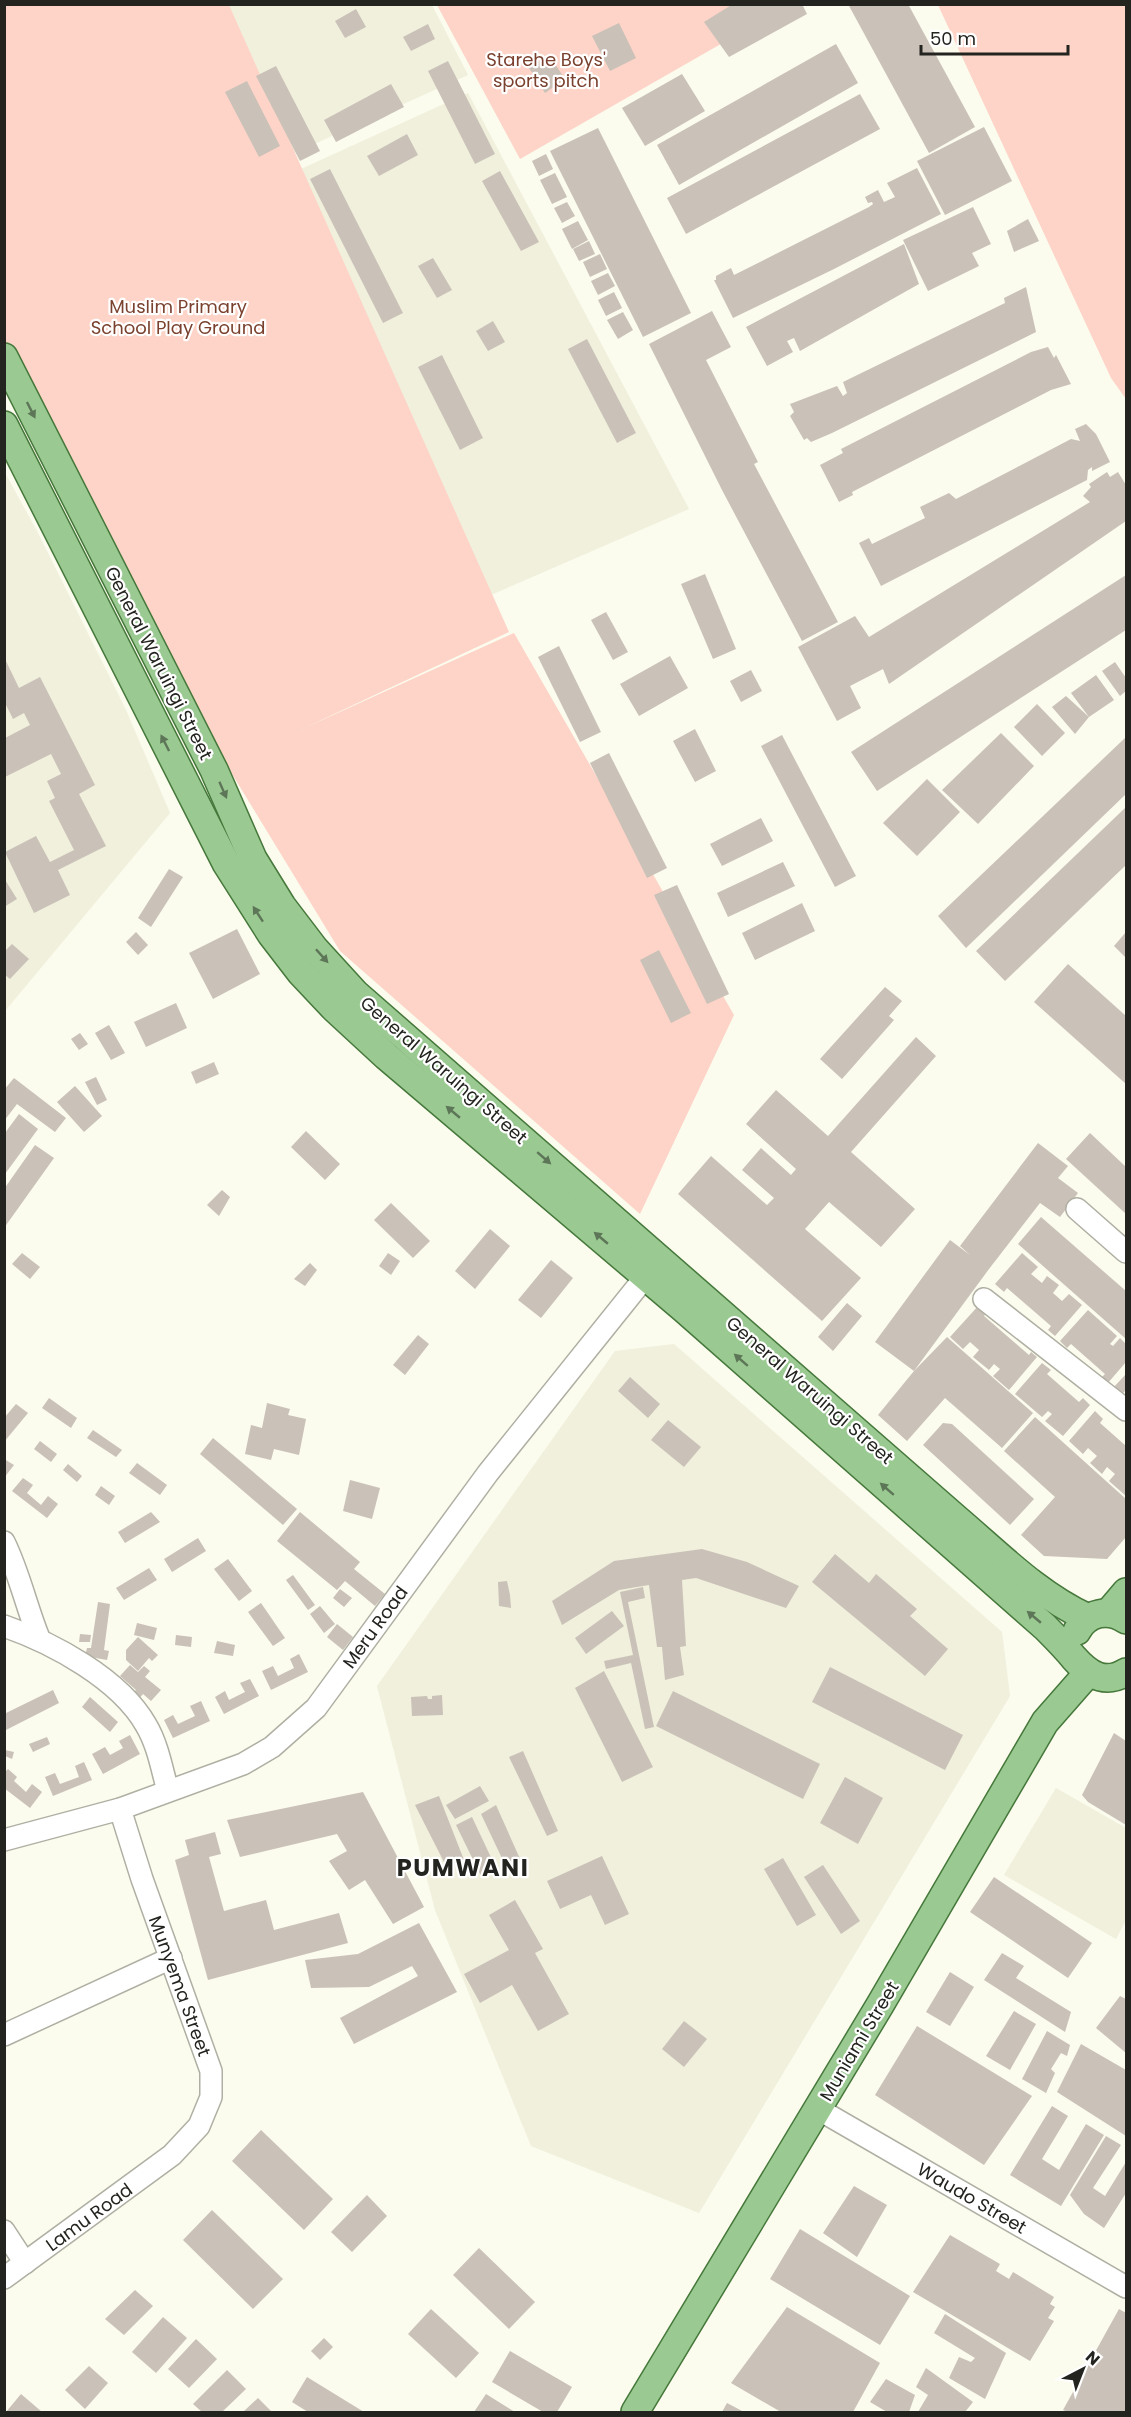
<svg xmlns="http://www.w3.org/2000/svg" width="1131" height="2417" font-family="Poppins,sans-serif">
<style>
.built{fill:#f0f0dc}
.green{fill:#fdd4c7}
.building{fill:#cac1b8}
.lines{fill:none;stroke-linecap:round;stroke-linejoin:round}
.minor-casing{stroke:#afafa3;stroke-width:24}
.major-casing{stroke:#45783a;stroke-width:30}
.minor{stroke:#fff;stroke-width:21}
.major{stroke:#9ac992;stroke-width:27}
.oneway{fill:#5e7658}
.labels{text-anchor:middle;dominant-baseline:central;stroke-width:4.5;stroke-linejoin:round;paint-order:stroke}
.park-label{font-size:18px;fill:#7a412e;stroke:#fff}
.street-label{font-size:18px;fill:#23231f;stroke:#fff}
.district-label{font-size:24px;font-weight:bold;letter-spacing:1.5px;fill:#23231f;stroke:#fff}
</style>
<rect width="100%" height="100%" fill="#fbfbee"/>
<g class="built">
<polygon points="228,5 432,5 468,75 292,154"/>
<polygon points="468,93 689,509 491,595 290,174"/>
<polygon points="4,471 37,531 126,710 170,813 5,1011"/>
<polygon points="674,1344 1002,1632 1010,1696 699,2213 531,2146 435,1910 377,1686 615,1351"/>
<polygon points="1056,1788 1126,1828 1126,1920 1116,1939 1004,1875"/>
</g>
<g class="green">
<polygon points="5,5 229,5 509,632 300,730 514,633 734,1015 640,1214 340,951 226,764 5,357"/>
<polygon points="437,5 789,5 520,159"/>
<polygon points="938,5 1126,5 1126,399 1111,378"/>
</g>
<g class="building">
<polygon points="733,4 802,4 807,14 729,57 704,22"/>
<polygon points="848,4 908,4 975,127 929,153"/>
<polygon points="356,9 366,27 345,38 335,21"/>
<polygon points="619,23 636,58 610,71 592,36"/>
<polygon points="428,24 435,39 411,51 403,37"/>
<polygon points="836,44 858,83 679,185 657,145"/>
<polygon points="549,55 565,79 545,93 529,68"/>
<polygon points="448,61 495,154 475,164 428,71"/>
<polygon points="276,66 320,151 300,161 256,76"/>
<polygon points="682,74 705,111 645,146 622,108"/>
<polygon points="247,81 280,146 259,157 225,92"/>
<polygon points="391,84 404,107 336,142 324,120"/>
<polygon points="860,94 880,129 686,234 667,198"/>
<polygon points="984,127 1012,181 945,215 917,161"/>
<polygon points="598,128 691,313 643,337 550,151"/>
<polygon points="407,134 418,155 379,176 367,156"/>
<polygon points="546,154 553,169 539,176 532,161"/>
<polygon points="917,168 941,214 834,269 733,318 714,280 716,280 716,276 731,268 734,275 869,207 873,204 872,202 868,203 865,197 878,190 884,202 895,197 887,183"/>
<polygon points="330,169 403,313 383,323 310,179"/>
<polygon points="500,171 539,242 521,251 482,181"/>
<polygon points="555,173 567,197 552,204 540,180"/>
<polygon points="567,202 575,216 562,223 554,208"/>
<polygon points="973,207 991,244 972,253 979,266 928,291 903,240"/>
<polygon points="1028,219 1039,241 1014,252 1007,231"/>
<polygon points="578,221 588,240 572,249 562,229"/>
<polygon points="589,241 595,254 579,261 573,249"/>
<polygon points="904,244 919,284 800,351 794,338 787,341 793,352 767,366 746,327"/>
<polygon points="600,254 607,269 590,277 583,262"/>
<polygon points="433,258 452,290 437,298 418,266"/>
<polygon points="608,273 615,286 598,295 591,281"/>
<polygon points="1026,287 1036,332 832,433 811,442 807,438 804,440 790,416 794,412 790,404 837,386 843,396 847,393 843,382 1005,303 1004,298"/>
<polygon points="614,292 622,308 606,316 598,300"/>
<polygon points="712,311 731,347 706,360 758,462 754,464 838,622 802,641 722,490 649,344"/>
<polygon points="623,312 633,330 618,339 607,320"/>
<polygon points="493,321 505,342 488,351 476,331"/>
<polygon points="587,339 636,433 617,443 568,349"/>
<polygon points="1048,347 1054,358 1056,355 1071,384 1051,390 852,492 853,495 839,502 820,465 843,453 841,449 1031,352"/>
<polygon points="442,355 483,438 460,450 418,367"/>
<polygon points="1086,424 1096,434 1110,462 1092,471 1092,467 1088,470 1087,480 881,586 859,543 869,538 872,544 925,518 920,507 949,493 956,499 1071,439 1080,441 1075,429"/>
<polygon points="1107,472 1110,477 1118,472 1126,485 1126,521 889,684 883,669 850,686 861,708 837,721 798,647 855,616 869,637 1090,502 1083,496 1091,487 1089,484"/>
<polygon points="705,574 736,649 713,659 681,584"/>
<polygon points="1126,575 1126,630 877,791 851,752"/>
<polygon points="606,612 628,652 613,660 591,620"/>
<polygon points="559,646 601,732 580,742 538,657"/>
<polygon points="670,656 688,688 639,716 620,684"/>
<polygon points="5,659 19,688 40,677 95,785 79,794 106,846 58,870 70,895 34,913 5,852 36,836 50,862 74,850 49,801 55,798 47,781 61,774 51,754 5,777 5,738 30,725 24,713 13,719 5,703"/>
<polygon points="1115,662 1126,678 1126,691 1120,696 1102,671"/>
<polygon points="751,670 762,691 741,702 730,681"/>
<polygon points="1096,675 1114,700 1089,717 1075,734 1052,707 1066,696 1089,717 1071,693"/>
<polygon points="1037,704 1065,733 1042,756 1014,727"/>
<polygon points="695,729 716,771 695,782 673,741"/>
<polygon points="1001,733 1034,766 978,824 942,790"/>
<polygon points="782,735 856,876 835,887 761,746"/>
<polygon points="1126,737 1126,794 966,948 938,916"/>
<polygon points="609,753 667,868 647,878 590,763"/>
<polygon points="927,779 960,812 917,856 883,823"/>
<polygon points="1126,807 1126,865 1005,981 976,951"/>
<polygon points="761,818 773,841 722,866 710,844"/>
<polygon points="783,862 795,886 728,917 717,893"/>
<polygon points="169,869 183,877 151,927 138,918"/>
<polygon points="4,878 17,899 4,907"/>
<polygon points="677,885 729,994 707,1004 654,895"/>
<polygon points="802,903 815,931 755,960 742,933"/>
<polygon points="237,929 260,974 213,999 189,953"/>
<polygon points="136,932 148,945 138,955 126,942"/>
<polygon points="1126,932 1126,958 1114,946"/>
<polygon points="12,944 29,959 10,979 4,974 4,952"/>
<polygon points="659,950 691,1013 671,1023 640,960"/>
<polygon points="1068,964 1126,1016 1126,1084 1034,1002"/>
<polygon points="885,987 902,1001 889,1016 894,1020 842,1079 820,1059"/>
<polygon points="176,1003 187,1028 146,1047 134,1022"/>
<polygon points="109,1025 125,1053 111,1060 95,1033"/>
<polygon points="80,1033 88,1044 79,1050 71,1039"/>
<polygon points="916,1037 936,1056 851,1152 915,1209 881,1247 829,1202 805,1229 861,1278 822,1321 678,1194 711,1156 767,1205 774,1198 742,1170 761,1148 791,1175 796,1169 746,1124 776,1090 828,1136"/>
<polygon points="214,1062 219,1074 196,1084 191,1072"/>
<polygon points="96,1077 107,1100 97,1105 85,1082"/>
<polygon points="14,1078 66,1118 55,1132 17,1104 4,1121 4,1090"/>
<polygon points="75,1086 102,1116 84,1132 57,1102"/>
<polygon points="19,1114 38,1129 5,1174 5,1133"/>
<polygon points="306,1131 340,1164 325,1180 291,1147"/>
<polygon points="1090,1133 1126,1167 1126,1214 1066,1159"/>
<polygon points="1038,1143 1068,1166 1058,1178 1078,1193 1060,1217 1040,1203 989,1269 914,1371 875,1342 950,1240 970,1255 960,1246"/>
<polygon points="35,1145 54,1158 4,1228 4,1189"/>
<polygon points="222,1190 230,1197 219,1216 207,1205"/>
<polygon points="391,1203 430,1241 413,1258 374,1220"/>
<polygon points="1041,1217 1126,1291 1126,1339 1018,1244"/>
<polygon points="490,1229 510,1246 475,1289 455,1271"/>
<polygon points="22,1253 40,1267 30,1279 12,1264"/>
<polygon points="388,1253 400,1261 391,1275 379,1266"/>
<polygon points="1022,1253 1038,1267 1031,1274 1042,1283 1047,1276 1059,1285 1053,1293 1062,1301 1069,1294 1082,1305 1055,1336 1048,1330 1051,1326 1007,1288 1004,1292 995,1284"/>
<polygon points="551,1260 573,1278 541,1318 518,1300"/>
<polygon points="310,1263 317,1270 305,1286 294,1279"/>
<polygon points="847,1303 862,1316 833,1351 818,1337"/>
<polygon points="979,1305 987,1312 984,1316 1029,1355 1031,1352 1037,1357 1009,1390 993,1376 1000,1369 994,1364 989,1370 973,1357 979,1350 970,1342 963,1349 950,1337"/>
<polygon points="1088,1310 1117,1336 1110,1344 1113,1346 1120,1338 1126,1344 1126,1362 1107,1384 1101,1378 1105,1374 1071,1344 1067,1348 1060,1341"/>
<polygon points="418,1335 429,1344 405,1375 393,1365"/>
<polygon points="947,1337 1033,1413 1002,1448 945,1398 907,1441 878,1415 914,1371"/>
<polygon points="1042,1363 1051,1370 1047,1374 1079,1402 1083,1398 1090,1405 1063,1436 1045,1421 1052,1414 1048,1411 1042,1417 1015,1394"/>
<polygon points="1126,1374 1126,1393 1125,1391 1121,1395 1113,1388"/>
<polygon points="630,1377 660,1404 648,1418 618,1391"/>
<polygon points="49,1398 77,1418 71,1428 42,1408"/>
<polygon points="267,1403 290,1409 288,1415 306,1419 299,1455 274,1449 271,1460 245,1454 251,1425 262,1428"/>
<polygon points="16,1404 28,1413 4,1442 4,1418"/>
<polygon points="1095,1411 1103,1419 1100,1423 1126,1446 1126,1496 1109,1481 1115,1474 1107,1467 1102,1474 1090,1463 1097,1456 1088,1448 1083,1454 1069,1441"/>
<polygon points="1035,1417 1126,1499 1126,1537 1107,1559 1044,1556 1021,1535 1055,1497 1004,1451"/>
<polygon points="668,1420 701,1447 684,1467 651,1440"/>
<polygon points="943,1423 952,1424 1034,1499 1010,1525 923,1445"/>
<polygon points="93,1430 122,1450 116,1457 87,1438"/>
<polygon points="213,1438 297,1509 283,1525 200,1454"/>
<polygon points="40,1441 57,1454 51,1462 34,1449"/>
<polygon points="4,1459 14,1465 4,1478"/>
<polygon points="137,1463 167,1485 160,1495 129,1473"/>
<polygon points="68,1464 82,1476 77,1482 63,1470"/>
<polygon points="23,1478 33,1485 27,1493 41,1505 48,1496 58,1504 47,1518 12,1491"/>
<polygon points="350,1480 380,1488 372,1519 343,1511"/>
<polygon points="101,1486 115,1496 109,1505 95,1495"/>
<polygon points="151,1512 160,1522 125,1543 118,1532"/>
<polygon points="300,1512 360,1562 354,1569 385,1594 375,1606 345,1581 337,1590 277,1541"/>
<polygon points="198,1538 206,1551 172,1572 164,1559"/>
<polygon points="702,1549 747,1562 799,1586 786,1608 696,1578 682,1580 686,1646 680,1647 684,1675 665,1680 662,1647 657,1647 649,1585 619,1590 562,1625 552,1601 614,1561"/>
<polygon points="835,1554 869,1583 876,1574 917,1609 910,1616 948,1649 925,1676 812,1582"/>
<polygon points="228,1559 252,1591 239,1601 214,1569"/>
<polygon points="149,1568 157,1580 124,1600 116,1588"/>
<polygon points="293,1575 315,1605 308,1610 286,1580"/>
<polygon points="507,1581 510,1595 511,1608 499,1606 498,1582"/>
<polygon points="643,1587 645,1598 628,1602 654,1727 645,1729 631,1663 606,1669 604,1661 633,1655 620,1592"/>
<polygon points="340,1589 352,1598 344,1607 333,1598"/>
<polygon points="98,1602 110,1604 104,1650 109,1651 107,1660 85,1656 87,1648 91,1648"/>
<polygon points="261,1603 285,1638 273,1646 248,1612"/>
<polygon points="320,1606 335,1624 324,1633 310,1614"/>
<polygon points="612,1611 624,1626 586,1654 575,1638"/>
<polygon points="137,1623 157,1628 154,1640 134,1635"/>
<polygon points="337,1624 353,1637 343,1650 327,1637"/>
<polygon points="80,1634 91,1635 90,1642 79,1642"/>
<polygon points="176,1635 192,1637 191,1647 175,1645"/>
<polygon points="138,1637 158,1655 152,1661 149,1658 138,1671 126,1660 126,1650"/>
<polygon points="217,1641 235,1645 233,1656 214,1653"/>
<polygon points="299,1654 308,1672 271,1690 262,1671 273,1666 278,1676 294,1668 290,1659"/>
<polygon points="130,1665 138,1672 144,1666 150,1671 145,1677 161,1690 151,1701 143,1694 137,1701 130,1695 136,1690 120,1676"/>
<polygon points="830,1667 963,1735 945,1770 812,1702"/>
<polygon points="604,1671 653,1767 622,1782 575,1688"/>
<polygon points="250,1679 259,1696 224,1714 215,1697 225,1691 229,1700 245,1692 240,1683"/>
<polygon points="53,1690 59,1703 4,1731 4,1714"/>
<polygon points="673,1691 820,1764 803,1799 656,1726"/>
<polygon points="442,1695 443,1715 412,1716 411,1697 427,1696 428,1699 432,1699 432,1696"/>
<polygon points="90,1697 118,1722 110,1732 82,1707"/>
<polygon points="201,1701 210,1721 173,1738 164,1720 173,1715 178,1724 195,1716 190,1706"/>
<polygon points="1114,1733 1126,1741 1126,1825 1088,1802 1082,1795"/>
<polygon points="130,1735 140,1754 103,1774 92,1754 105,1747 110,1755 123,1748 119,1741"/>
<polygon points="47,1737 50,1744 33,1752 29,1744"/>
<polygon points="5,1750 14,1752 12,1759 5,1756"/>
<polygon points="523,1751 558,1831 547,1836 509,1757"/>
<polygon points="84,1762 92,1780 53,1796 45,1777 55,1773 60,1784 79,1777 75,1766"/>
<polygon points="8,1769 17,1777 14,1781 26,1792 32,1784 42,1792 30,1808 4,1788 4,1773"/>
<polygon points="845,1777 883,1798 858,1844 820,1823"/>
<polygon points="480,1786 489,1801 455,1819 446,1805"/>
<polygon points="363,1792 424,1907 393,1924 365,1880 349,1890 329,1861 347,1851 337,1834 240,1857 227,1820"/>
<polygon points="439,1796 464,1860 446,1866 415,1805"/>
<polygon points="496,1805 521,1861 507,1869 481,1814"/>
<polygon points="472,1817 496,1868 481,1876 456,1825"/>
<polygon points="215,1832 221,1854 209,1857 224,1911 266,1900 274,1930 339,1913 348,1943 208,1980 175,1860 189,1855 185,1840"/>
<polygon points="602,1856 629,1914 605,1925 591,1895 560,1909 547,1881"/>
<polygon points="783,1858 816,1915 797,1926 764,1869"/>
<polygon points="823,1865 860,1921 841,1934 804,1877"/>
<polygon points="994,1877 1092,1943 1068,1978 970,1912"/>
<polygon points="515,1900 543,1949 535,1953 569,2014 538,2031 512,1985 480,2003 464,1974 509,1950 489,1915"/>
<polygon points="419,1923 457,1992 354,2044 340,2018 418,1976 412,1966 369,1987 311,1988 305,1960 358,1954"/>
<polygon points="1002,1953 1024,1966 1016,1978 1071,2012 1065,2032 984,1980"/>
<polygon points="950,1972 974,1987 950,2026 926,2012"/>
<polygon points="1120,1996 1126,1999 1126,2053 1096,2028"/>
<polygon points="1014,2011 1036,2024 1010,2070 986,2056"/>
<polygon points="684,2021 707,2039 684,2067 662,2049"/>
<polygon points="917,2026 1032,2096 984,2165 875,2095"/>
<polygon points="1047,2031 1070,2045 1067,2056 1061,2053 1051,2069 1055,2073 1046,2093 1022,2079"/>
<polygon points="1081,2044 1126,2070 1126,2136 1057,2092"/>
<polygon points="1052,2106 1068,2116 1042,2159 1059,2170 1086,2124 1104,2135 1061,2206 1010,2175"/>
<polygon points="261,2130 333,2199 304,2230 232,2161"/>
<polygon points="1106,2136 1121,2145 1093,2188 1105,2196 1126,2162 1126,2193 1104,2228 1084,2214 1070,2195"/>
<polygon points="854,2186 887,2205 857,2257 823,2233"/>
<polygon points="367,2195 387,2216 352,2252 331,2232"/>
<polygon points="212,2210 283,2279 253,2309 183,2240"/>
<polygon points="800,2229 910,2296 880,2345 770,2279"/>
<polygon points="950,2235 1000,2264 996,2271 1009,2279 1013,2272 1054,2297 1050,2304 1055,2307 1048,2318 1054,2321 1030,2361 913,2292"/>
<polygon points="479,2248 535,2302 509,2329 453,2275"/>
<polygon points="135,2290 153,2306 124,2335 105,2319"/>
<polygon points="787,2307 880,2363 853,2412 781,2412 731,2383"/>
<polygon points="431,2309 479,2353 456,2378 408,2334"/>
<polygon points="1119,2309 1126,2313 1126,2412 1068,2412 1063,2410"/>
<polygon points="945,2314 1006,2353 985,2399 949,2378 959,2357 971,2362 975,2358 934,2333"/>
<polygon points="163,2317 187,2338 156,2373 132,2352"/>
<polygon points="324,2338 333,2347 320,2360 311,2351"/>
<polygon points="196,2339 217,2359 189,2388 168,2369"/>
<polygon points="510,2351 572,2387 557,2412 543,2412 492,2382"/>
<polygon points="89,2366 108,2383 85,2409 65,2390"/>
<polygon points="926,2368 973,2402 965,2412 918,2412 928,2395 916,2387"/>
<polygon points="227,2370 246,2389 222,2412 202,2412 193,2404"/>
<polygon points="307,2377 364,2412 308,2412 292,2402"/>
<polygon points="886,2379 915,2395 909,2412 887,2412 870,2402"/>
<polygon points="21,2394 42,2412 6,2412"/>
<polygon points="486,2394 515,2412 474,2412"/>
<polygon points="258,2398 272,2412 243,2412"/>
<polygon points="727,2403 744,2412 722,2412"/>
</g>
<g class="lines">
<g class="minor-casing">
<g id="minor">
<polyline points="1077,1209 1126,1252"/>
<polyline points="984,1299 1126,1410"/>
<path d="M4,1542c15,30 22,64 35,96"/>
<path d="M4,1626c49,17 116,53 142,99 12,20 16,45 22,66"/>
<polyline points="4,1840 120,1809 243,1764 272,1747 316,1708 488,1473 646,1276"/>
<polyline points="4,2035 171,1958"/>
<polyline points="818,2109 1126,2287"/>
<polyline points="4,2231 25,2263"/>
<polyline points="4,2278 172,2155 199,2126 211,2097 211,2071 142,1879 120,1809"/>
</g>
</g>
<g class="major-casing">
<g id="major">
<path d="M4,357l210,413 39,89 29,47 32,42 42,46 603,527c41,35 79,74 129,97"/>
<path d="M4,425l222,438 45,71 30,39 33,35 52,48 298,253 361,318c10,10 20,20 29,31 15,17 31,27 52,14"/>
<polyline points="1109,1612 1126,1592"/>
<path d="M1077,1631c10,-19 32,-23 49,-11"/>
<polyline points="635,2412 880,2005 1045,1722 1088,1673"/>
</g>
</g>
<use href="#minor" class="minor"/>
<use href="#major" class="major"/>
</g>
<defs><path id="oneway-solid" d="M-6-.8H1V-3.2L6.5 0L1 3.2V.8H-6Z" transform="scale(1.5)"/></defs>
<g class="oneway">
<use href="#oneway-solid" transform="translate(31 410) rotate(63)"/>
<use href="#oneway-solid" transform="translate(165 743) rotate(-117)"/>
<use href="#oneway-solid" transform="translate(223 790) rotate(66)"/>
<use href="#oneway-solid" transform="translate(258 914) rotate(-123)"/>
<use href="#oneway-solid" transform="translate(322 956) rotate(48)"/>
<use href="#oneway-solid" transform="translate(453 1112) rotate(-140)"/>
<use href="#oneway-solid" transform="translate(544 1158) rotate(41)"/>
<use href="#oneway-solid" transform="translate(601 1238) rotate(-140)"/>
<use href="#oneway-solid" transform="translate(741 1360) rotate(-139)"/>
<use href="#oneway-solid" transform="translate(887 1489) rotate(-139)"/>
<use href="#oneway-solid" transform="translate(1034 1617) rotate(-140)"/>
</g>
<g class="labels">
<g class="park-label">
<text x="546" y="59">Starehe Boys'<tspan x="546" dy="21">sports pitch</tspan></text>
<text x="178" y="306">Muslim Primary<tspan x="178" dy="21">School Play Ground</tspan></text>
</g>
<g class="street-label">
<text transform="translate(159 663) rotate(63)">General Waruingi Street</text>
<text transform="translate(444 1070) rotate(41)">General Waruingi Street</text>
<text transform="translate(810 1390) rotate(41)">General Waruingi Street</text>
<text transform="translate(375 1627) rotate(-54)">Meru Road</text>
<text transform="translate(180 1986) rotate(70)">Munyema Street</text>
<text transform="translate(859 2041) rotate(-59)">Muniami Street</text>
<text transform="translate(972 2198) rotate(30)">Waudo Street</text>
<text transform="translate(89 2217) rotate(-36)">Lamu Road</text>
</g>
<g class="district-label">
<text x="463" y="1867">PUMWANI</text>
</g>
</g>
<rect width="1131" height="2417" fill="none" stroke="#23231f" stroke-width="12"/>
<g transform="translate(1083 2369) rotate(42)" stroke="#ffffff" stroke-width="4.5" paint-order="stroke">
<path d="M0-4.5L10 22L0 15L-10 22Z" fill="#23231f"/>
<text y="-9" font-size="16" font-weight="bold" text-anchor="middle" fill="#23231f">N</text>
</g>
<path d="M921 45v9h147v-9" fill="none" stroke="#23231f" stroke-width="3"/>
<text x="930" y="45" font-size="18" fill="#23231f" stroke="#ffffff" stroke-width="4.5" paint-order="stroke">50 m</text>
</svg>
